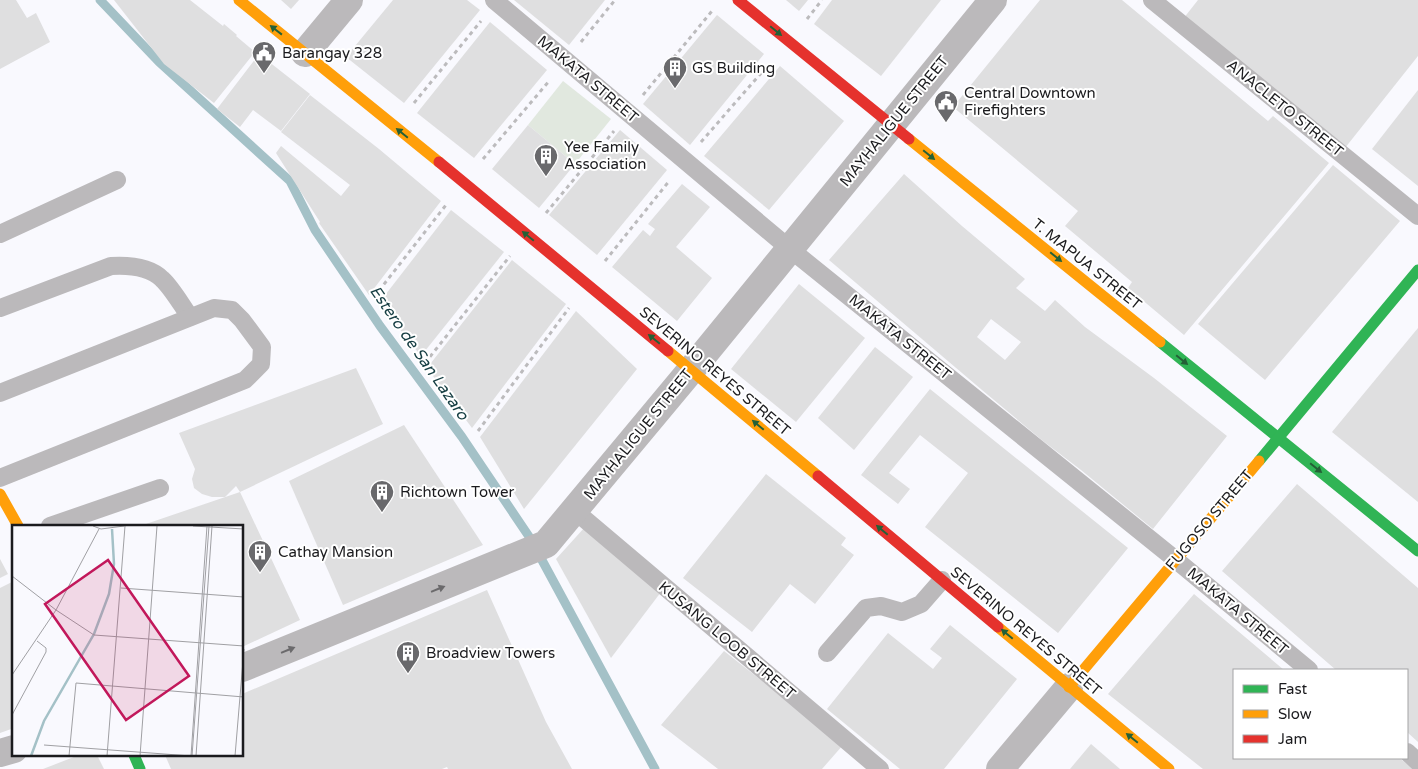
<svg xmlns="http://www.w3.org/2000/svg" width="1418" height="769" font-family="'Varela Round',sans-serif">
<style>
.green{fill:#e1e8df}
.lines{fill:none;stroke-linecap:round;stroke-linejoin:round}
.stream{stroke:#a4c1c7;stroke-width:9}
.building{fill:#dfdfe0;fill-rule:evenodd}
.path{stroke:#bcbbbd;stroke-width:3;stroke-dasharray:4 4;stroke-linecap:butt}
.lane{stroke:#bbb9bb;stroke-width:18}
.street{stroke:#bbb9bb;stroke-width:28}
.fast{stroke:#30b455;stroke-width:11}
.slow{stroke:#ff9f0a;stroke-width:11}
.jam{stroke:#e5322d;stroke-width:11}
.oneway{fill:#246037}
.oneway2{fill:#6b6a6c}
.labels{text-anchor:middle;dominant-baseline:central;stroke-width:4;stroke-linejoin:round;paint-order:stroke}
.poi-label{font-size:15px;fill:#1b1b1e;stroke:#fff;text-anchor:start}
.street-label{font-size:15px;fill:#1b1b1e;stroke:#fff}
.water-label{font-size:16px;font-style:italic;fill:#163e43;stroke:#fff}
.inset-river{fill:none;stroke:#a4c1c7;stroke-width:2.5}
.inset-road{fill:none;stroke:#a0a0a4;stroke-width:1}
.view{fill:#c2185b;fill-opacity:0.15;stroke:#c2185b;stroke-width:2.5}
.inset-edge{fill:none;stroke:#1b1b1e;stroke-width:2.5}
</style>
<rect width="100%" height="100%" fill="#f9f9fe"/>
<polygon class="green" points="563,81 611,119 575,164 528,125"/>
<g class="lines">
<polyline class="stream" points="100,0 159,62 290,181 315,230 380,326 462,437 530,538 655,769"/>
</g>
<g class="building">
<polygon points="0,0 16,0 27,18 36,13 50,42 0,69"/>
<polygon points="114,0 190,0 223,26 224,24 237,35 236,36 255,52 214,103 164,64"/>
<polygon points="281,0 299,0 291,9"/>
<polygon points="393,0 467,0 480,10 404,103 346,57"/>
<polygon points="514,0 605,0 569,45"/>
<polygon points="786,0 808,0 799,11"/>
<polygon points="832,0 941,0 881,76 814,24"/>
<polygon points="1040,0 1122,0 1268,121 1273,116 1329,163 1184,335 1128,288 1132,282 1065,226 1078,211 953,107"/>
<polygon points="1198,0 1418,0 1418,56 1345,148 1183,19"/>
<polygon points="717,15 764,54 690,145 643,104"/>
<polygon points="490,22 547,70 474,158 417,113"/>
<polygon points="259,54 310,94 281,131 253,110 240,127 217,109"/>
<polygon points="780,66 844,121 769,210 704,156"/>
<polygon points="1418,90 1418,186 1372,149"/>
<polygon points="310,95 379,149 441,201 369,295 319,223 320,222 276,153 281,146 341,196 350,185 281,132"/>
<polygon points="528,125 575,164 539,208 492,169"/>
<polygon points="620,130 667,170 597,255 549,215"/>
<polygon points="1333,165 1400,221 1265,380 1198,324"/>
<path d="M904,174l58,52 63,53 -9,9 29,23 10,-11 30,27 69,51 73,58 -74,93 -72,-59 -38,-29 -61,-51 -153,-130zM991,319l30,23 -16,18 -28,-23z"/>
<polygon points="682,184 710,207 676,247 712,278 677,321 612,267 643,230 650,236 655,229 648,224"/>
<polygon points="451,210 504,252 421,356 379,303"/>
<polygon points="512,260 566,304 472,428 427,368"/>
<polygon points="799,284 865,338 796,422 731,369"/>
<polygon points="576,311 637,369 524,509 480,437"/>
<polygon points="1418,328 1418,502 1332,432"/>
<polygon points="875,347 913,377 854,450 818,418"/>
<polygon points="356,368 383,424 240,492 236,486 225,497 212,497 202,494 194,488 192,479 195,469 179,433"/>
<polygon points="930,389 1128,548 1058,633 925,527 968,473 920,435 889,473 910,489 898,504 861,475"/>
<polygon points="404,425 483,545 343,605 289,481"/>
<polygon points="766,474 846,538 841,545 854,555 815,604 790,584 752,632 683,578"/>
<polygon points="1297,484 1418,588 1418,742 1407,732 1407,670 1336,670 1222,571"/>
<polygon points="240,492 300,620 242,647 242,526 140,526"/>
<polygon points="585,527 661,592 611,658 556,559"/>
<polygon points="0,559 8,574 0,578"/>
<polygon points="14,581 14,728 0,733 0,588"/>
<polygon points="487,590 546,722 572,769 448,769 447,767 442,769 171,769 165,755 242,755 242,694"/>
<polygon points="1194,594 1284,670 1234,670 1234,758 1399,758 1414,769 1203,769 1108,694"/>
<polygon points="950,625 1017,679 944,769 900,769 827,709 888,633 933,669 942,658 930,649"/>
<polygon points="724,651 843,745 822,769 718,769 661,725"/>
<polygon points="1091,744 1120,769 1070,769"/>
<polygon points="79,755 97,755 104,769 43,769"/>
</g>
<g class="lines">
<g class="path">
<polyline points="807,19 822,0"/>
<polyline points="581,42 615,0"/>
<polyline points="643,95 712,11"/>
<polyline points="414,103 481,21"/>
<polyline points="701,142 769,64"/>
<polyline points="483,159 550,80"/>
<polyline points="546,213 614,131"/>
<polyline points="605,261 670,180"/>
<polyline points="374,297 446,205"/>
<polyline points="425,363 510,256"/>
<polyline points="478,431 569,308"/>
</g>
<g class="lane">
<polyline points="494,0 790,249 1176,560 1309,670"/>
<polyline points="1152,0 1418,216"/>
<polyline points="0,234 117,180"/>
<path d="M0,308l111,-42c17,-1 38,0 51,13 10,9 20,27 28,38"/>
<polyline points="0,393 214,308 232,310 242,320 262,347 261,364 245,380 0,478"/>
<polyline points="575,511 880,769"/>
<polyline points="50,526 160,488"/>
<polyline points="827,653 866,608 881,606 902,612 921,604 942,580"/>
<polyline points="1407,752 1418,762"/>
</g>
<g class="street">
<polyline points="305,53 349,0"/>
<polyline points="242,668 546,544 691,370 993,0"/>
<polyline points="0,753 14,749"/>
<polyline points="1000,769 1069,687"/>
</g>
<g class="fast">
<polyline points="1160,342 1418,551"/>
<polyline points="1259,461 1418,270"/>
<polyline points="134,755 140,769"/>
</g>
<g class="slow">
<polyline points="239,0 439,162"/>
<polyline points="909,139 1160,342"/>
<polyline points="668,351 818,476"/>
<polyline points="0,494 18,526"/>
<polyline points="998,627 1169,769"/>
<polyline points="1069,687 1259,461"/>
</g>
<g class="jam">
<polyline points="738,0 909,139"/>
<polyline points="439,162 668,351"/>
<polyline points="818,476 998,627"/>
</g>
</g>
<defs><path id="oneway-solid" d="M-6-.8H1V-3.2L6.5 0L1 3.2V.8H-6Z" transform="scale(1.25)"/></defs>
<g class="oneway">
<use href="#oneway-solid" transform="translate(276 30) rotate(-142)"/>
<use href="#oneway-solid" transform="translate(776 31) rotate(39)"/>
<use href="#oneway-solid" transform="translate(402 133) rotate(-141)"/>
<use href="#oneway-solid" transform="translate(929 155) rotate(39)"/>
<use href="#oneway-solid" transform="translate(528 236) rotate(-141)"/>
<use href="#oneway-solid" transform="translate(1056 257) rotate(39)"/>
<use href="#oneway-solid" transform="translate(654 339) rotate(-141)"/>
<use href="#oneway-solid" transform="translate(1182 360) rotate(39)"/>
<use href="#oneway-solid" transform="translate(758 425) rotate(-140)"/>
<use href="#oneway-solid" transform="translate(1316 468) rotate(39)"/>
<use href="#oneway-solid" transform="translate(882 530) rotate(-140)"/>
<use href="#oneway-solid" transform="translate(1007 634) rotate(-140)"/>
<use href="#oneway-solid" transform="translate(1132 738) rotate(-141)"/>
</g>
<g class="oneway2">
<use href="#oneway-solid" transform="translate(438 589) rotate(-22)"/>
<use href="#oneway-solid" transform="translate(288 650) rotate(-22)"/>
</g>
<defs>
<g id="civic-pin" transform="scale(1.25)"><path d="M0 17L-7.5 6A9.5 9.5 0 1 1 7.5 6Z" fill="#69696c" stroke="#fff"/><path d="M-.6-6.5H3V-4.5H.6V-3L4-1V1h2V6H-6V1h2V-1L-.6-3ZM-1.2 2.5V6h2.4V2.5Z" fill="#fff"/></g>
<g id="building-pin" transform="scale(1.25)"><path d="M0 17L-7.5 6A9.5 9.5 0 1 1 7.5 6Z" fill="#69696c" stroke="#fff"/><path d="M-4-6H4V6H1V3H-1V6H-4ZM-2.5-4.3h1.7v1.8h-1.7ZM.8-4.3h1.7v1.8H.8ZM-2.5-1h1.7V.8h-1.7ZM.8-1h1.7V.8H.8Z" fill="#fff"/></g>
</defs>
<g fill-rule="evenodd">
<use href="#civic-pin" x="264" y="53"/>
<use href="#building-pin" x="675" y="68"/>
<use href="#civic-pin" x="946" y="102"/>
<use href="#building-pin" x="546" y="156"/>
<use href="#building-pin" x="382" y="492"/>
<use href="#building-pin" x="260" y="552"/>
<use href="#building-pin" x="408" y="653"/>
</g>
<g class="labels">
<g class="poi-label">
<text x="282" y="53">Barangay 328</text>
<text x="692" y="68">GS Building</text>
<text x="964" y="93">Central Downtown<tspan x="964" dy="17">Firefighters</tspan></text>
<text x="564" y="147">Yee Family<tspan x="564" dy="17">Association</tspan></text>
<text x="400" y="492">Richtown Tower</text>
<text x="278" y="552">Cathay Mansion</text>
<text x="426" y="653">Broadview Towers</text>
</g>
<g class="street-label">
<text transform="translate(588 79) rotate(40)">MAKATA STREET</text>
<text transform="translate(1285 108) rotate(39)">ANACLETO STREET</text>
<text transform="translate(894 121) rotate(-51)">MAYHALIGUE STREET</text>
<text transform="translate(1087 264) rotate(39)">T. MAPUA STREET</text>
<text transform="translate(900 337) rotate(39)">MAKATA STREET</text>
<text transform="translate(715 371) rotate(40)">SEVERINO REYES STREET</text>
<text transform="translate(638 434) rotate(-51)">MAYHALIGUE STREET</text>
<text transform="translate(1209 520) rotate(-50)">FUGOSO STREET</text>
<text transform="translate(1238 611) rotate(40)">MAKATA STREET</text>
<text transform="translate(1026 631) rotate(40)">SEVERINO REYES STREET</text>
<text transform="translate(727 640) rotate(40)">KUSANG LOOB STREET</text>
</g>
<g class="water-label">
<text transform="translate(419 353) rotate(55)">Estero de San Lazaro</text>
</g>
</g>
<g transform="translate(12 525)">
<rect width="231" height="231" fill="#f9f9fe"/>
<path class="inset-river" d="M19,231l13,-35 50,-87 15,-40 5,-30 -2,-35"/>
<path class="inset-road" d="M81,1l8,3 23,-3M181,1l51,3M0,51l44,34 38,25 150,11M109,63l123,9M0,150l44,-65 43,-81M0,190l34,-63v-4l-9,-7M32,220l147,11M57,231l7,-73 168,14M95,231l18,-230M128,231l17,-230M179,231l16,-230M180,231l17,-230M184,231l16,-230M223,231l9,-107"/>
<path class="view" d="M96,35l81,116 -63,44 -81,-116z"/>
<rect width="231" height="231" class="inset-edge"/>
</g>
<rect x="1233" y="669" width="175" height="90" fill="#ffffff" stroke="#a4a4a5"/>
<rect x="1243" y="685" width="25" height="8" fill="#30b455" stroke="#a4a4a5"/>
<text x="1278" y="694" font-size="15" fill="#1b1b1e">Fast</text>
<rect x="1243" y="710" width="25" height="8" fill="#ff9f0a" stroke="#a4a4a5"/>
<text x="1278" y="719" font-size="15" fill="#1b1b1e">Slow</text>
<rect x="1243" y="735" width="25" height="8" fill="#e5322d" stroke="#a4a4a5"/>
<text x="1278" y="744" font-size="15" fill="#1b1b1e">Jam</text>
</svg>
